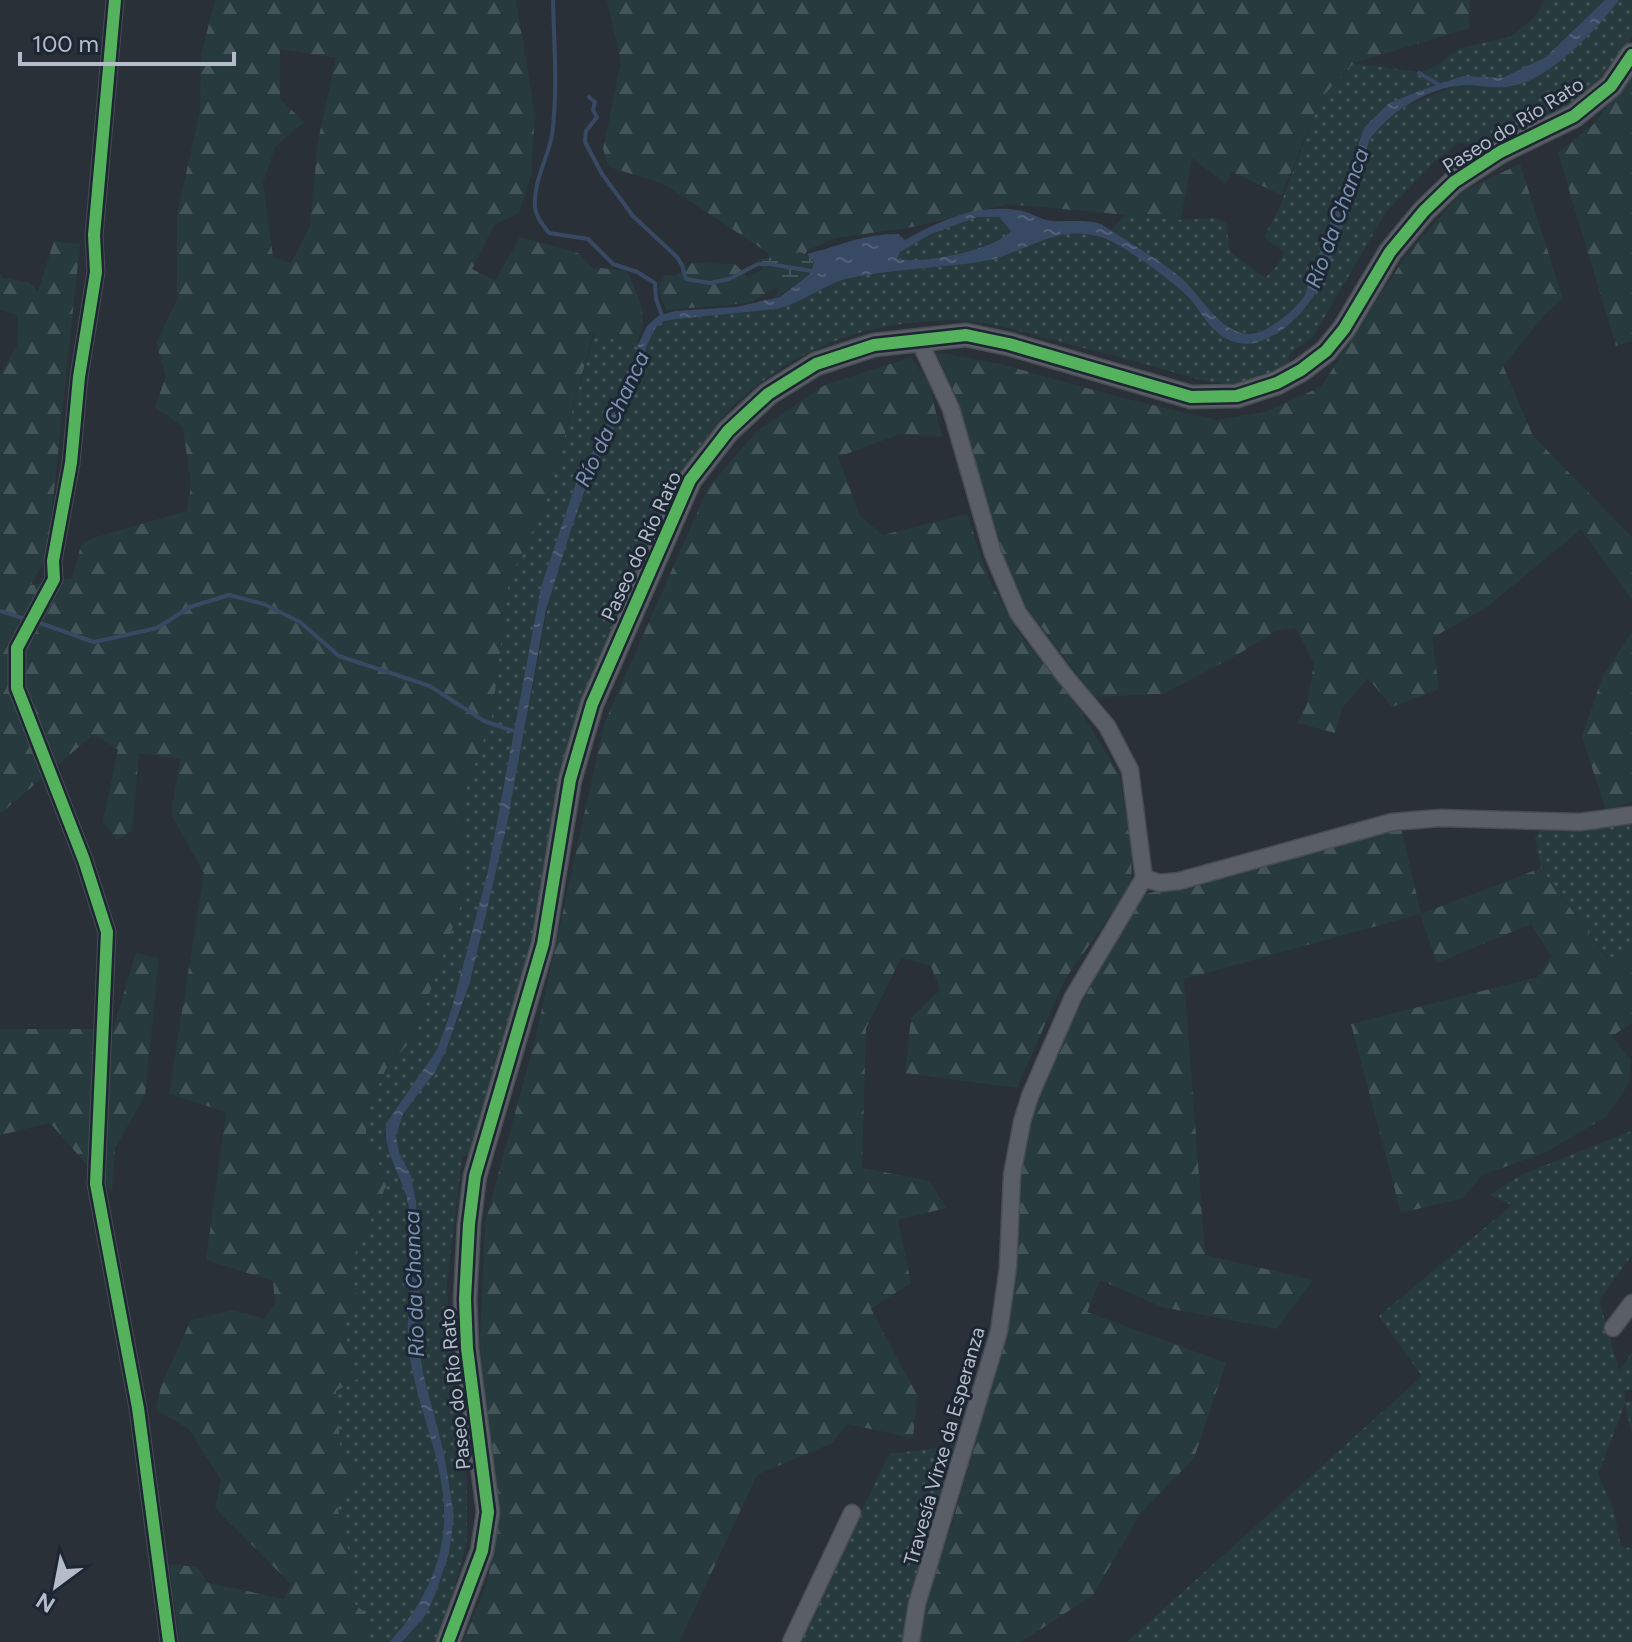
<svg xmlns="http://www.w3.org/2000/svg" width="1632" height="1642" font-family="Figtree,sans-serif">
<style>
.grass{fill:url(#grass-dots)}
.forest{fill:url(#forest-firs);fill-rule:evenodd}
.wetland{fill:url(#wetland-marsh)}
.water{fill:url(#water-ripples);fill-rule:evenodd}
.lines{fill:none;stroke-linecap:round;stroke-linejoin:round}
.stream{stroke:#384963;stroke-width:4}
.street-casing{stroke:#484c53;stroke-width:19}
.secondary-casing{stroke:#484c53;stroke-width:25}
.street{stroke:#5a5e66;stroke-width:16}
.secondary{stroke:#595d64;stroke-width:22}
.cycleway-casing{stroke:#1d2633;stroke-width:17}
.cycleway{stroke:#56b35d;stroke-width:12}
.labels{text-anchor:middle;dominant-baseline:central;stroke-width:6;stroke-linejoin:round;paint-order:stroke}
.street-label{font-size:20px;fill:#b4bcc9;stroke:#1d2633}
.water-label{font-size:22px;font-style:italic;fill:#7c92b1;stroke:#1d2633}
</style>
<defs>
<pattern id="grass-dots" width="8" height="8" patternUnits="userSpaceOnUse" patternTransform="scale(2)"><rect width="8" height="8" fill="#273a3e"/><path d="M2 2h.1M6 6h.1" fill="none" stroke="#445559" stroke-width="1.8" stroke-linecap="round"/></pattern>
<pattern id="forest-firs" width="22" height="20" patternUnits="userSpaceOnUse" patternTransform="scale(2)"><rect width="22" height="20" fill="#273a3e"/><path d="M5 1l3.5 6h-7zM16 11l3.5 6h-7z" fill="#445559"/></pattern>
<pattern id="wetland-marsh" width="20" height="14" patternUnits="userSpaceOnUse" patternTransform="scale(2)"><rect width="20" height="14" fill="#273a3e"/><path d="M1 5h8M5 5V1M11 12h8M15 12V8" fill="none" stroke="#445559"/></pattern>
<pattern id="water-ripples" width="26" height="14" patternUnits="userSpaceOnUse" patternTransform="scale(2)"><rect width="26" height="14" fill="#384963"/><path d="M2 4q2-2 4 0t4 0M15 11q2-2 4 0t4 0" fill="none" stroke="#526178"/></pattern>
</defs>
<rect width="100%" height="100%" fill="#2a3038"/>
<g class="grass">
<path d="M1545,0h60l-58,57 -45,21 -39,-1 -41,13 -33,13 -25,25 -60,169c-9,13 -19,21 -33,29 -43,24 -60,-20 -89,-46 -21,-20 -48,-35 -72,-50l16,-15 55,5 35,-2 10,5 4,29 35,26 13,-13 6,-13 -20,-15 14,-26 42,-112 34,-36 64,9 13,-3 29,-21 50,-11 24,-19z"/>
<path d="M1619,0h13v37l-18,27 -43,42 -29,16 -58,24 -25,-3 -25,19 -48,50 -73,125 -24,17v14l-56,17 -32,-5c-48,-14 -96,-27 -144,-39 -29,-8 -59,-17 -89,-20 -18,-2 -40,0 -58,2 -81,8 -161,53 -208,120 -61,90 -86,213 -115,316 -37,132 -75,263 -115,393l-10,5 -15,127 5,95 15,103v59l-28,101h-37l23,-26 29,-100 -10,-63 -21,-80 -6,-40 4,-64 -5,-67 -5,-26 -12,-24 -3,-15 7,-23 17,-23 38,-71 12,-38 37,-158 46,-245 35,-98 48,-97 11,-39 9,-18 8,-6 13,-2 100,-10c24,-6 44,-22 68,-30 46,-10 94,-9 141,-19 28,-6 52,-22 81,-26 56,-8 129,71 165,108l63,-21 59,-134 15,-47 7,-10 30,-24 49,-20 59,1 25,-11 37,-30z"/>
<path d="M977,217h22l13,14c-22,20 -86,33 -115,28l3,-7 31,-18z"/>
<polygon points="595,332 618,341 639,342 630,380 576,483 541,587 487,875 451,1011 437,1050 384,1134 405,1186 409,1207 414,1376 440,1470 446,1509 444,1545 425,1594 409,1620 389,1642 357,1642 371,1630 367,1615 352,1602 351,1561 337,1506 361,1474 339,1445 336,1391 357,1379 342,1324 359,1305 349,1266 388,1182 366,1138 366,1112 386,1069 414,1037 462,901 463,799 492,715 509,580 544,508"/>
<polygon points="1632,820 1632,952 1608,958 1541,868 1535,838 1541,828"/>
<polygon points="1632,1131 1632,1255 1599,1300 1619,1370 1632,1353 1632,1389 1624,1391 1625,1402 1632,1401 1632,1434 1625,1404 1598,1474 1613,1508 1621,1547 1632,1548 1632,1642 1127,1642 1422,1376 1379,1316 1512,1205 1489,1195 1521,1175"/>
<polygon points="960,1445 904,1642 799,1642 889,1454"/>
</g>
<g class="forest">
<path d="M215,0h301l19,116 -4,59 -12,38 -25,12 -22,44 23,12 25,-44 58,16 13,14 36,4c11,25 23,44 10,71l-19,-1 -24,-9 -50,176 -35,72 -17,135 -29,84 -1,102 -48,136 -28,32 -20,43v26l22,44 -39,84 10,39 -17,19 15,55 -21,12 4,54 21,29 -24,32 14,55 1,40 15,14 4,15 -14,12h-177l-11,-78 28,3 11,16 76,16 7,-15 -76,-76 6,-28 -32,-51 -33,-19 5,-24 30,-66 43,-10 30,9 11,-16 -2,-22 -67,-21 20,-148 -57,-18 35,-221 -33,-59 9,-55 -41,-6 -7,78 -16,9 -13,-19 15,-71 -24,-16 -94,80v-439l17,-29 1,-30 -18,-7v-35l3,4 26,4 9,9 16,-50 26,3 -33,313 -16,28 41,-7 9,-33 15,-8 91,-26 4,-26 -8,-58 -28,-20 11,-31 -10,-33 21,-43v-86l23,-103 1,-56zM280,49l56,9 -18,83 -8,85 -19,37 -18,-6 -10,-74 12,-36 29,-25 -24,-23z"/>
<polygon points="607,0 1470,0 1469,28 1354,63 1320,99 1282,195 1232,172 1226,184 1192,158 1181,220 1008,204 908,228 835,238 808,250 786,282 749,303 666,310 658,288 665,275 675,276 692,263 735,264 748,277 768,267 771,260 767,252 664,184 609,167 603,149 621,62"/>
<polygon points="1632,72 1632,341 1616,346 1558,153 1595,123"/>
<polygon points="1520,164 1563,299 1545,314 1503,366 1533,436 1632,537 1632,600 1581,529 1487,607 1432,638 1439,689 1392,707 1368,678 1342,708 1335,733 1298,723 1307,704 1314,664 1296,628 1275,631 1235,656 1163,694 1094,697 1025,605 998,543 959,403 936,352 1001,364 1115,396 1216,420 1265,412 1321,387 1407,254 1463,191"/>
<polygon points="911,357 929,384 942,437 900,434 838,457 860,516 883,535 967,514 989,580 1018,632 1077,705 1119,774 1132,849 1131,886 1065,979 1017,1088 905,1073 911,1018 940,990 931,966 901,958 866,1028 862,1168 930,1181 946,1208 898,1220 911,1283 871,1309 917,1395 913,1438 847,1424 832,1443 757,1475 679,1642 463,1642 488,1581 498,1502 480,1344 485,1223 535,1040 604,724 708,488 757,431 825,385"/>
<polygon points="1632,631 1632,802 1606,810 1582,737 1602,678"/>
<polygon points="1401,827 1421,914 1541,868 1607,958 1632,952 1632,1023 1612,1036 1631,1060 1629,1083 1606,1117 1546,1152 1482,1175 1463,1198 1401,1213 1351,1024 1538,977 1551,956 1531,924 1437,963 1420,914 1184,979 1205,1255 1313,1280 1277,1329 1162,1307 1100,1280 1087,1312 1226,1363 1194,1458 1140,1514 1093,1595 1021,1642 909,1642 952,1524 1007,1336 1018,1256 1021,1143 1046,1065 1143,895 1295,851"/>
<polygon points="136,953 159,958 145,1096 115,1148 112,1193 50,1123 0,1135 0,1029 113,1029"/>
</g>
<path class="wetland" d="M800,252l12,6c1,5 3,8 0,13 -3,4 -34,26 -39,28l6,-10 -6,-5 -16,-24z"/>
<path class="water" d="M1605,0h14c-23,30 -65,75 -102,85 -19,6 -42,-2 -61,1 -32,4 -68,28 -87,54 -4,20 -12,38 -18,58 -16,53 -32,121 -90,143 -15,6 -32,2 -44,-9 -11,-9 -18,-23 -27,-33 -16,-17 -68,-56 -90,-62 -44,-14 -76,17 -116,24 -46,8 -93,8 -139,18 -24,8 -44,24 -68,30l-100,10 -13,2 -8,6 -9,18 -11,39 -48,97 -16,45 -26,84 -39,214 -37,158 -24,68 -11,22 -32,42 -7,22 3,16 12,24 5,26 5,67 -4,64 6,40 21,80 10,63 -5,37 -14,42 -10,21 -23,26h-13c19,-19 33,-41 43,-66 35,-84 -15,-150 -24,-232 -2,-23 4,-45 4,-68 1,-21 -2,-45 -3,-67 -3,-30 -29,-58 -22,-87l50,-72 14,-39 36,-136 54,-288 35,-104 54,-103 8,-35 9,-19 11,-10 17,-5 61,-4 44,-10 31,-24 3,-11 -7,-8c33,-8 55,-20 91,-20l7,6c34,-19 71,-36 112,-30 12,1 23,10 35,11 17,1 33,-2 49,3 26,17 54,33 78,52 25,21 49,74 87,53 16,-9 27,-18 38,-32l60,-169 25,-25 33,-13 41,-14 39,2 44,-21zM977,217h22l12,14c-19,20 -87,33 -114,28l3,-7 31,-18z"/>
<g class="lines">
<g class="stream">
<path d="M553,0c1,45 5,90 -1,135 -4,23 -19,47 -17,72 1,10 8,18 14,26l39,6 25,25 24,8 18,11 1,16 7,19"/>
<polyline points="1419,73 1441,86"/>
<polyline points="589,97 595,102 593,110 597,117 586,131 585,142 602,174 633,216 677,257 682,265 686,279 710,283 729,279 758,264 770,264 817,272"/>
<polyline points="0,611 28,620"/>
<polyline points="37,622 94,642 157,628 190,607 229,595 264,604 300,622 339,656 430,686 484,721 519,733"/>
</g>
<g class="street-casing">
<g id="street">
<polyline points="115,0 94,235 96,272 79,377 71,463 53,561 54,579 17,648 17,688 84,860 107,932 96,1184 138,1408 169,1642"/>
<polyline points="1144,878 1160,883 1179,881 1392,822 1440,818 1580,822 1632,815"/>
<polyline points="1613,1328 1632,1303"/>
<polyline points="791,1642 852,1513"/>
<polyline points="911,1642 917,1604 999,1331 1008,1267 1012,1175 1022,1122 1030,1096 1073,997 1144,878 1130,770 1107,726 1064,675 1018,613 993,554 951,409 918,338"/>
</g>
</g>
<g class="secondary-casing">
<polyline id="secondary" points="448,1642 482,1551 488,1512 467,1348 465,1299 469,1224 475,1176 543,944 570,780 592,704 690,480 728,431 768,394 816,364 874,345 966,335 1009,344 1191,397 1237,396 1277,383 1301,370 1326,351 1344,329 1390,252 1424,211 1454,182 1500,152 1574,116 1611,86 1632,55"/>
</g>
<use href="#street" class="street"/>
<use href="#secondary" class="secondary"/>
<g class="cycleway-casing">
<g id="cycleway">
<polyline points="115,0 94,235 96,272 79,377 71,463 53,561 54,579 17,648 17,688 84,860 107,932 96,1184 138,1408 169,1642"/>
<polyline points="448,1642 482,1551 488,1512 467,1348 465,1299 469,1224 475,1176 543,944 570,780 592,704 690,480 728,431 768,394 816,364 874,345 966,335 1009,344 1191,397 1237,396 1277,383 1301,370 1326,351 1344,329 1390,252 1424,211 1454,182 1500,152 1574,116 1611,86 1632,55"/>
</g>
</g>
<use href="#cycleway" class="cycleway"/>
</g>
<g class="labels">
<g class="street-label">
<text transform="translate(1513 125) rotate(-32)">Paseo do Río Rato</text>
<text transform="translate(641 546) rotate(-65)">Paseo do Río Rato</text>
<text transform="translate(455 1389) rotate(-96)">Paseo do Río Rato</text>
<text transform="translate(944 1446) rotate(-74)">Travesía Virxe da Esperanza</text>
</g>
<g class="water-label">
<text transform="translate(1337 218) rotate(-70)">Río da Chanca</text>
<text transform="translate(612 419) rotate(-65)">Río da Chanca</text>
<text transform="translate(414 1284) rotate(-92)">Río da Chanca</text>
</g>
</g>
<g transform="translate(56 1586) rotate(212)" stroke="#1d2633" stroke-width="6" paint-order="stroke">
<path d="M0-6L14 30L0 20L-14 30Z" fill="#b4bcc9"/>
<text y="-12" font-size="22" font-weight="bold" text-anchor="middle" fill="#b4bcc9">N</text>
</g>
<path d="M20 52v12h214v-12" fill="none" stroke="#b4bcc9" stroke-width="4"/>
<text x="32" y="52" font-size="24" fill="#b4bcc9" stroke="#1d2633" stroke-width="6" paint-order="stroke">100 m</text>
</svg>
